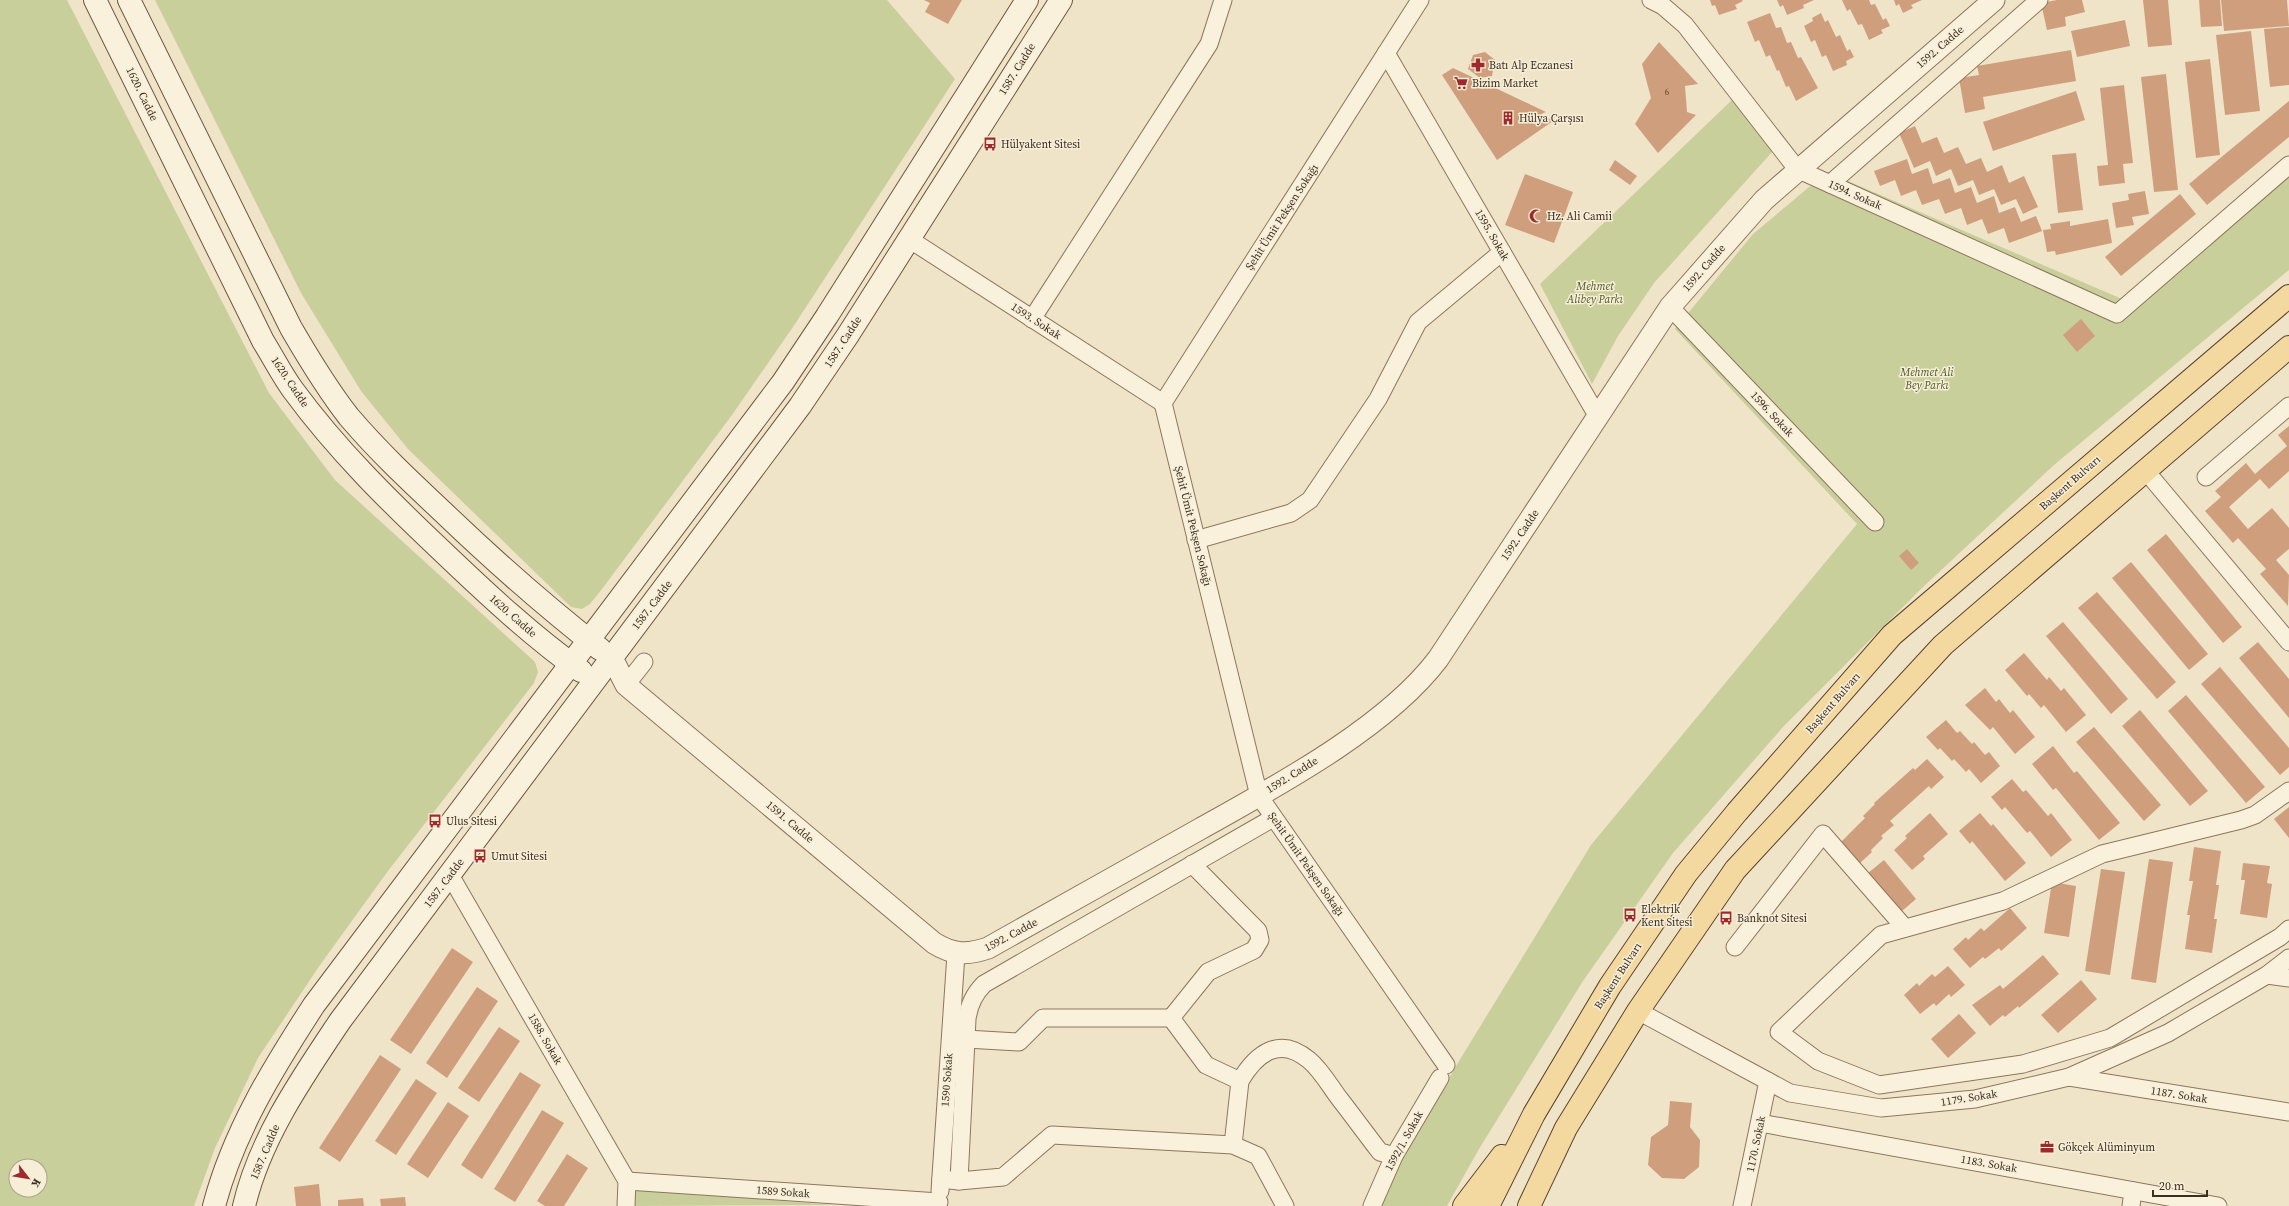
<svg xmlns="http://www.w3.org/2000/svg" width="2289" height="1206" font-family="'Source Serif 4',serif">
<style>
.green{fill:#c9cf9b;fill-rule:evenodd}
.building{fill:#cf9f7d}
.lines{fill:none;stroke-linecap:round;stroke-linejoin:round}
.minor-casing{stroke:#8d765c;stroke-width:19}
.tertiary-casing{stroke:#8d765c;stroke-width:23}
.secondary-casing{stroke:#6f573f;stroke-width:24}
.primary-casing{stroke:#5b4430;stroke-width:24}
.minor{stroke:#faf1dc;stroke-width:17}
.tertiary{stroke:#faf1dc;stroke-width:21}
.secondary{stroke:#faf1dc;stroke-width:22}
.primary{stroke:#f3d9a0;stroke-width:22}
.labels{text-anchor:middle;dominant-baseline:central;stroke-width:3;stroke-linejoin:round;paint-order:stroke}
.number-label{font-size:9px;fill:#624a37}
.street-label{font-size:11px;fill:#3d2e20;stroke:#f7eed8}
.poi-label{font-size:11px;fill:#3d2e20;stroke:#f7eed8;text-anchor:start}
.park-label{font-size:11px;font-style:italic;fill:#4d5a26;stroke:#f7eed8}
</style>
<rect width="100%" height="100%" fill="#f0e4c8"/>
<g class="green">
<path d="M0,0h67l202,393 66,87 200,182 3,10 -4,11 -146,188 -68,94 -62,93 -43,90 -21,58h-194zM16,1166h24v24h-24z"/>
<polygon points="155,0 887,0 955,79 793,327 732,415 602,589 590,604 582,609 571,607 408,449 361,391 301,293"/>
<polygon points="1733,99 1773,151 1654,283 1618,336 1592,384 1540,284"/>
<polygon points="1827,172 2136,305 2289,173 2289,270 2054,465 1922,588 1783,727 1673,853 1583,981 1479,1149 1447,1206 1381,1206 1403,1158 1456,1066 1591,845 1857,524 1675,329 1753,234"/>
<polygon points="630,1189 834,1205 630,1206"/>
</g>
<g class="building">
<polygon points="924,0 962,0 948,24 925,12 930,3"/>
<polygon points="1710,0 1742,0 1743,1 1735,5 1737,9 1719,15 1715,5 1712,6"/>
<polygon points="1777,0 1814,0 1803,5 1804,8 1787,15 1783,5 1780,7"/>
<polygon points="1842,0 1869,0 1871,5 1875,4 1883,20 1886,18 1890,26 1881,30 1883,33 1869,40 1862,24 1858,25 1850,9 1847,11"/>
<polygon points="1894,0 1922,0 1911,5 1913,8 1903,13 1899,4 1896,6"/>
<polygon points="2057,0 2082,0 2085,12 2065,17 2066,26 2047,30 2041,3"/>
<polygon points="2143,0 2168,0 2172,45 2148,47"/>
<polygon points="2199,0 2220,0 2222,26 2201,27"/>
<polygon points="2221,0 2287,0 2289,26 2224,31"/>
<polygon points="1770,13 1776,28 1781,27 1787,43 1791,42 1798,58 1801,57 1818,88 1796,101 1789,86 1786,87 1779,70 1777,71 1770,55 1766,57 1759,40 1755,42 1747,22"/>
<polygon points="1821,13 1825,22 1828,20 1836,37 1840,35 1847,51 1850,49 1854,57 1846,61 1847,65 1833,71 1826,55 1822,57 1815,40 1811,42 1804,26 1813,21 1812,18"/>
<polygon points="2125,20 2130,46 2077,57 2071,31"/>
<polygon points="2289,27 2289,85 2270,87 2264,29"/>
<polygon points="2251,31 2260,111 2225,115 2216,35"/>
<polygon points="1659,42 1698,84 1685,86 1687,112 1696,115 1658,153 1635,124 1651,98 1642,64"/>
<polygon points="2071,50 2076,81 1983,97 1985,109 1965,113 1959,78 1979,75 1977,66"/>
<polygon points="1485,52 1495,60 1492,76 1480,78 1468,69 1473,55"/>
<polygon points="2210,59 2220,155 2196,158 2185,62"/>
<polygon points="1453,68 1546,112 1541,114 1553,121 1497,160 1442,75"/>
<polygon points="2166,74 2178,190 2154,192 2141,77"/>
<polygon points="2124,85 2133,163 2123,164 2125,183 2099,186 2097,166 2108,165 2100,88"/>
<polygon points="2076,91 2085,120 1993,151 1983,122"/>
<polygon points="2289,101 2289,137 2207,205 2189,184"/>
<polygon points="1915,126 1922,143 1937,137 1944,153 1958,147 1966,164 1981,158 1987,172 2002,165 2009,183 2024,176 2038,207 2023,214 2016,199 2001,205 1994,189 1979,195 1973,180 1958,186 1951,169 1936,176 1930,161 1914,168 1899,133"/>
<polygon points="2076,153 2083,210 2058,213 2052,155"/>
<polygon points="1907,159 1912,174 1928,168 1933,184 1950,178 1955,193 1971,187 1977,203 1994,196 1999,213 2015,207 2021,222 2036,216 2042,231 2009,243 2004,228 1988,234 1982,219 1967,225 1961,208 1945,214 1939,199 1922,205 1916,190 1901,196 1895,180 1880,186 1874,171"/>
<polygon points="1615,160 1637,176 1630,185 1609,170"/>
<polygon points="1525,174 1573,192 1554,243 1505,225"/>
<polygon points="2145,191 2149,214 2132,217 2134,225 2116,228 2112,203 2129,200 2128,194"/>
<polygon points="2180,194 2196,214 2121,276 2105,257"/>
<polygon points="2108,219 2112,243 2056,255 2055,251 2047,252 2043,230 2051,229 2050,224 2070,221 2070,226"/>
<polygon points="2081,319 2095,336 2077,352 2063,335"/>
<polygon points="2289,426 2289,471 2269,489 2260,479 2229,507 2248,529 2272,508 2289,528 2289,549 2276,560 2289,575 2288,606 2260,574 2266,569 2238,538 2233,543 2205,511 2221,497 2215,491 2246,463 2255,474 2287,446 2278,435"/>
<polygon points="2166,534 2242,627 2223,643 2147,550"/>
<polygon points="1907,549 1919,563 1911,570 1899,556"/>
<polygon points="2131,562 2208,654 2189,670 2112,578"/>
<polygon points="2097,592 2176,682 2157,699 2078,608"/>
<polygon points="2063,622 2128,699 2111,714 2046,636"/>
<polygon points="2258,642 2289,679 2289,718 2239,658"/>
<polygon points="2024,653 2047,680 2049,677 2061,691 2064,688 2086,715 2066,732 2044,705 2041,708 2029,694 2027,696 2005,670"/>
<polygon points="2220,667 2289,748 2289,767 2280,775 2201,684"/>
<polygon points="1985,688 1996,702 1999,699 2010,713 2013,710 2035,737 2015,754 1993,727 1990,730 1965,705"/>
<polygon points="2186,695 2265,787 2246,803 2168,711"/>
<polygon points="2140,710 2208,791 2190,806 2122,726"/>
<polygon points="1946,720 1957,733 1960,731 1972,744 1974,742 1985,755 1989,752 2000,766 1981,783 1969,769 1966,772 1954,759 1952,761 1940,748 1938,750 1926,737"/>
<polygon points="2094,727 2161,805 2144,821 2076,742"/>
<polygon points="2053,746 2074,773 2077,771 2120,823 2099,840 2056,788 2053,790 2032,764"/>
<polygon points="1927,759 1944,777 1931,789 1929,786 1890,821 1894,825 1881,836 1883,838 1871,850 1872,852 1860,863 1841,842 1865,818 1863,816 1875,804 1874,803 1913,768 1915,770"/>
<polygon points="2012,779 2023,792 2026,790 2048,816 2051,813 2072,840 2051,857 2030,831 2027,833 2005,807 2002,810 1991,797"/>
<polygon points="2289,807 2289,838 2274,819"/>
<polygon points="1930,813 1948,834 1923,856 1925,859 1912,870 1894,850 1907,838 1905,836"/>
<polygon points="1980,813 1991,826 1993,824 2026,863 2005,881 1972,841 1970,844 1959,831"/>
<polygon points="2194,847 2221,851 2216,885 2219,885 2214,919 2217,919 2212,953 2185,949 2190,915 2187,915 2193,881 2189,881"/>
<polygon points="2149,859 2173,862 2156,983 2131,979"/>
<polygon points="1884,860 1916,899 1895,917 1862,878"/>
<polygon points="2243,863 2270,866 2267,883 2272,884 2267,918 2240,914 2245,880 2241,880"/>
<polygon points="2101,869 2125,872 2110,975 2085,971"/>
<polygon points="2052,882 2076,886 2069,937 2044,933"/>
<polygon points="2010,908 2027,928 2001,951 1999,948 1985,959 1983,957 1970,968 1953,949 1966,937 1968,940 1981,928 1984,931"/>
<polygon points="452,948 473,962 411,1054 390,1040"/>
<polygon points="2043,955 2059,974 2019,1008 2018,1006 2005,1017 2003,1015 1990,1026 1972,1005 2000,985 2003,989"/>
<polygon points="1948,966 1965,985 1951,997 1949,994 1936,1006 1934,1003 1920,1014 1904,995 1917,983 1919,986 1932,974 1935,977"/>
<polygon points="2081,980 2097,999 2058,1033 2041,1015"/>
<polygon points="477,987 498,1001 447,1078 426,1063"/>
<polygon points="1959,1014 1976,1033 1948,1058 1931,1039"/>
<polygon points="499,1027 520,1041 479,1102 458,1088"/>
<polygon points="380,1055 401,1069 340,1162 319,1148"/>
<polygon points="520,1072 541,1085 482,1179 461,1165"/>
<polygon points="416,1079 437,1093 396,1155 375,1141"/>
<polygon points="1670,1101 1692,1103 1690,1127 1700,1140 1699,1167 1684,1179 1662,1178 1648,1165 1651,1137 1668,1125"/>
<polygon points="448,1102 469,1116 428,1178 407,1164"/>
<polygon points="542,1110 564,1123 515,1202 494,1189"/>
<polygon points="567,1154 588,1168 564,1206 545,1206 537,1201"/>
<polygon points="319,1184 321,1206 296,1206 294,1187"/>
<polygon points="405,1197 406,1206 381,1206 380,1199"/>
<polygon points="363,1198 364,1206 338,1206 338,1200"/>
</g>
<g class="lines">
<g class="minor-casing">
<g id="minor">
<polyline points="1420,0 1163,403 1259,796 1446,1065"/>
<polyline points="1651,0 1663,6 1685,25 1797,169 2117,314 2289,165"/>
<polyline points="1386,53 1598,417"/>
<polyline points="1830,184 2039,0"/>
<polyline points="909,239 1163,403"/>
<polyline points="1670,307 1875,522"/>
<polyline points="1032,319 1209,44 1223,0"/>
<polyline points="2145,470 2289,642"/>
<polyline points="2206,477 2289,406"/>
<polyline points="1196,540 1291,513 1310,500 1378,399 1418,322 1502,252"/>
<polyline points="626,685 644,662"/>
<polyline points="2289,791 2255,815 2241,820 2102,854 2003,901 1881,935 1779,1032 1818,1061 1879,1085 2023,1064 2110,1038 2280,937 2289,929"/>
<polyline points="450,875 627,1181 626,1206"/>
<polyline points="1735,947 1823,834 1905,928"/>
<polyline points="2267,975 2289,978"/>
<polyline points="1638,1011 1790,1093 1881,1108 1975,1099 2069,1077 2168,1033 2267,975 2289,958"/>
<polyline points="1171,1018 1208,972 1254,950 1260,940 1258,931 1192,864"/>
<polyline points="966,1039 1019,1042 1043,1018 1171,1018 1206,1065 1240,1081 1233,1145"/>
<polyline points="2069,1077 2289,1112"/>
<path d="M1240,1081c16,-27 39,-46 69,-21 12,10 21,26 30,38 14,18 27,36 41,54l14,4"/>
<polyline points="1760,1123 2218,1206"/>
<polyline points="941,1179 959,1181 1003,1177 1052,1135 1233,1145 1258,1156 1285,1206"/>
<polyline points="627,1181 939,1202"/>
<path d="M959,1181l8,-162c2,-15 7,-25 17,-35l289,-166"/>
<polyline points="940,1191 956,954"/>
<polyline points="1372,1206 1394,1156 1440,1078"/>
<polyline points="1742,1206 1768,1081"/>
<polyline points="2131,1206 2133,1191"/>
</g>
</g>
<g class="tertiary-casing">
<path id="tertiary" d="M612,658l14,27 308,258c19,12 34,12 54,5 71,-40 141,-79 212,-119 75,-42 186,-101 238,-170l232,-352 94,-107 230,-200"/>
</g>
<g class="secondary-casing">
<g id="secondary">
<path d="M95,0l168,341c10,16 19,34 30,49 44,60 96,111 150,162 44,42 89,84 138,119"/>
<path d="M129,0l162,328c18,31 36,61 58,89 29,34 61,64 94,95 50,48 102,94 157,137"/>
<path d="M214,1206c19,-73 59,-138 100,-201l469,-623 44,-66 200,-316"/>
<path d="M244,1206c16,-68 58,-128 96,-185l460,-615 48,-71 213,-335"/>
</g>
</g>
<g class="primary-casing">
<g id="primary">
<polyline points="1464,1206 1502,1156"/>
<polyline points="1488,1206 1534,1114 1610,986 1686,874 1737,812 1892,635 2289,296"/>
<polyline points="1529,1206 1566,1128 1638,1011 1735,870 1943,645 2289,347"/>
</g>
</g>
<use href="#minor" class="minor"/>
<use href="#tertiary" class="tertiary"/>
<use href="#secondary" class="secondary"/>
<use href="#primary" class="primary"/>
</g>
<defs>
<g id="pharmacy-bare" transform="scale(1.08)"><path d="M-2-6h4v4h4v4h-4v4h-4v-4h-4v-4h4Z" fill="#9e2a2b" stroke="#f7eed8" stroke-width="2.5" paint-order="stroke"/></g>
<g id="supermarket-bare" transform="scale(1.08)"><path d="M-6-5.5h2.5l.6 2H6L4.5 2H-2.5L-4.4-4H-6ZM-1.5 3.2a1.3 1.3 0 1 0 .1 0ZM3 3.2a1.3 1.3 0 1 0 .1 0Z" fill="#9e2a2b" stroke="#f7eed8" stroke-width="2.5" paint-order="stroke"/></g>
<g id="building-bare" transform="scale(1.08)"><path d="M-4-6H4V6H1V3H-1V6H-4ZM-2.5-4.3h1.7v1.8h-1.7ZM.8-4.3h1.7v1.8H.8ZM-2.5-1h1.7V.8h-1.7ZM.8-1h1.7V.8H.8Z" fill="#9e2a2b" stroke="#f7eed8" stroke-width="2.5" paint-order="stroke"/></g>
<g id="bus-bare" transform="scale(1.08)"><path d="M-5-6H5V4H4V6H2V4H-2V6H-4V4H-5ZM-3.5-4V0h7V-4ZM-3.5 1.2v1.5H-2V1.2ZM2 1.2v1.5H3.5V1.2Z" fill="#9e2a2b" stroke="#f7eed8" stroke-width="2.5" paint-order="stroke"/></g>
<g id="mosque-bare" transform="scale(1.08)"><path d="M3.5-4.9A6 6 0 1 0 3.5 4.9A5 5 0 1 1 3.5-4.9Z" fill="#9e2a2b" stroke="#f7eed8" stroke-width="2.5" paint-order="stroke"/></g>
<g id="office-bare" transform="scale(1.08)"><path d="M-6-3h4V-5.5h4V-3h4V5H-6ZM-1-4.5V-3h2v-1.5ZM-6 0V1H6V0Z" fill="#9e2a2b" stroke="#f7eed8" stroke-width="2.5" paint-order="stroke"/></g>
</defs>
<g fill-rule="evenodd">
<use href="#pharmacy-bare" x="1478" y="65"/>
<use href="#supermarket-bare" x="1461" y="83"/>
<use href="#building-bare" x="1508" y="118"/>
<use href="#bus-bare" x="990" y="144"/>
<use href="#mosque-bare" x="1536" y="216"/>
<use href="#bus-bare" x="435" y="821"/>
<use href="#bus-bare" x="480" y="856"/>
<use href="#bus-bare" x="1630" y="915"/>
<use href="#bus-bare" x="1726" y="918"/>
<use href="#office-bare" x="2047" y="1147"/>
</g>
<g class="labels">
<g class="number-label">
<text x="1667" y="92">6</text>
</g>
<g class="street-label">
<text transform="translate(1940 47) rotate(-41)">1592. Cadde</text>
<text transform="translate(1017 69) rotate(-58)">1587. Cadde</text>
<text transform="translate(142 94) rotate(64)">1620. Cadde</text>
<text transform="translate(1855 195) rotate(24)">1594. Sokak</text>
<text transform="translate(1282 217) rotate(-57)">Şehit Ümit Pekşen Sokağı</text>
<text transform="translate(1492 235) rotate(60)">1595. Sokak</text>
<text transform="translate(1704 268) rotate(-49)">1592. Cadde</text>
<text transform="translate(1036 321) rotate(33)">1593. Sokak</text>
<text transform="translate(843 342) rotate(-57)">1587. Cadde</text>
<text transform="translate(290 382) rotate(56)">1620. Cadde</text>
<text transform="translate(1772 414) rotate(47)">1596. Sokak</text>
<text transform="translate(2070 483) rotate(-41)">Başkent Bulvarı</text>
<text transform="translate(1193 526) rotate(76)">Şehit Ümit Pekşen Sokağı</text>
<text transform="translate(1520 535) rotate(-56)">1592. Cadde</text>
<text transform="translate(652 605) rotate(-53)">1587. Cadde</text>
<text transform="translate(513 616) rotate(41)">1620. Cadde</text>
<text transform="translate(1833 703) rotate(-49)">Başkent Bulvarı</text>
<text transform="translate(1292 775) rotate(-32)">1592. Cadde</text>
<text transform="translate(790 822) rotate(40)">1591. Cadde</text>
<text transform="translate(1306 864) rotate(55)">Şehit Ümit Pekşen Sokağı</text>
<text transform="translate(444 883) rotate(-53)">1587. Cadde</text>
<text transform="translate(1011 935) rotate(-28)">1592. Cadde</text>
<text transform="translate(1618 976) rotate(-57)">Başkent Bulvarı</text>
<text transform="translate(545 1039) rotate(60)">1588. Sokak</text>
<text transform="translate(947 1080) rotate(-86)">1590 Sokak</text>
<text transform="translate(2179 1095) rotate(9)">1187. Sokak</text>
<text transform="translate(1969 1098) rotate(-9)">1179. Sokak</text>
<text transform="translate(1404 1141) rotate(-61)">1592/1. Sokak</text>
<text transform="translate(1756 1144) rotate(-78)">1170. Sokak</text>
<text transform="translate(265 1152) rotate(-67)">1587. Cadde</text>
<text transform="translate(1989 1164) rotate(10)">1183. Sokak</text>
<text transform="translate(783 1192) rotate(4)">1589 Sokak</text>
</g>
<g class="poi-label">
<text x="1489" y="65">Batı Alp Eczanesi</text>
<text x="1472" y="83">Bizim Market</text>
<text x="1519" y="118">Hülya Çarşısı</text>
<text x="1001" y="144">Hülyakent Sitesi</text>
<text x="1547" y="216">Hz. Ali Camii</text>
<text x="446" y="821">Ulus Sitesi</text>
<text x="491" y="856">Umut Sitesi</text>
<text x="1641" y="909">Elektrik<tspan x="1641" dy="13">Kent Sitesi</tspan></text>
<text x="1737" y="918">Banknot Sitesi</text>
<text x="2058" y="1147">Gökçek Alüminyum</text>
</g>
<g class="park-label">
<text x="1595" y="286">Mehmet<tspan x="1595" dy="13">Alibey Parkı</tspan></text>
<text x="1927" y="372">Mehmet Ali<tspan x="1927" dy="13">Bey Parkı</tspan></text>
</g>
</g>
<g transform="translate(28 1178) rotate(121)"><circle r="19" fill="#f7eed8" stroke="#ada18e"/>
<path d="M0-3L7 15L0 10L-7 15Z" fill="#9e2a2b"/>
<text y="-6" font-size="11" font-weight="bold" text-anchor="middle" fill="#3d2e20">K</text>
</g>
<path d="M2153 1190v6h54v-6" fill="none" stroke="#3d2e20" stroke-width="2"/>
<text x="2159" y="1190" font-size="12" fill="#3d2e20" stroke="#f7eed8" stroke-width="3" paint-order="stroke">20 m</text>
</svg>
